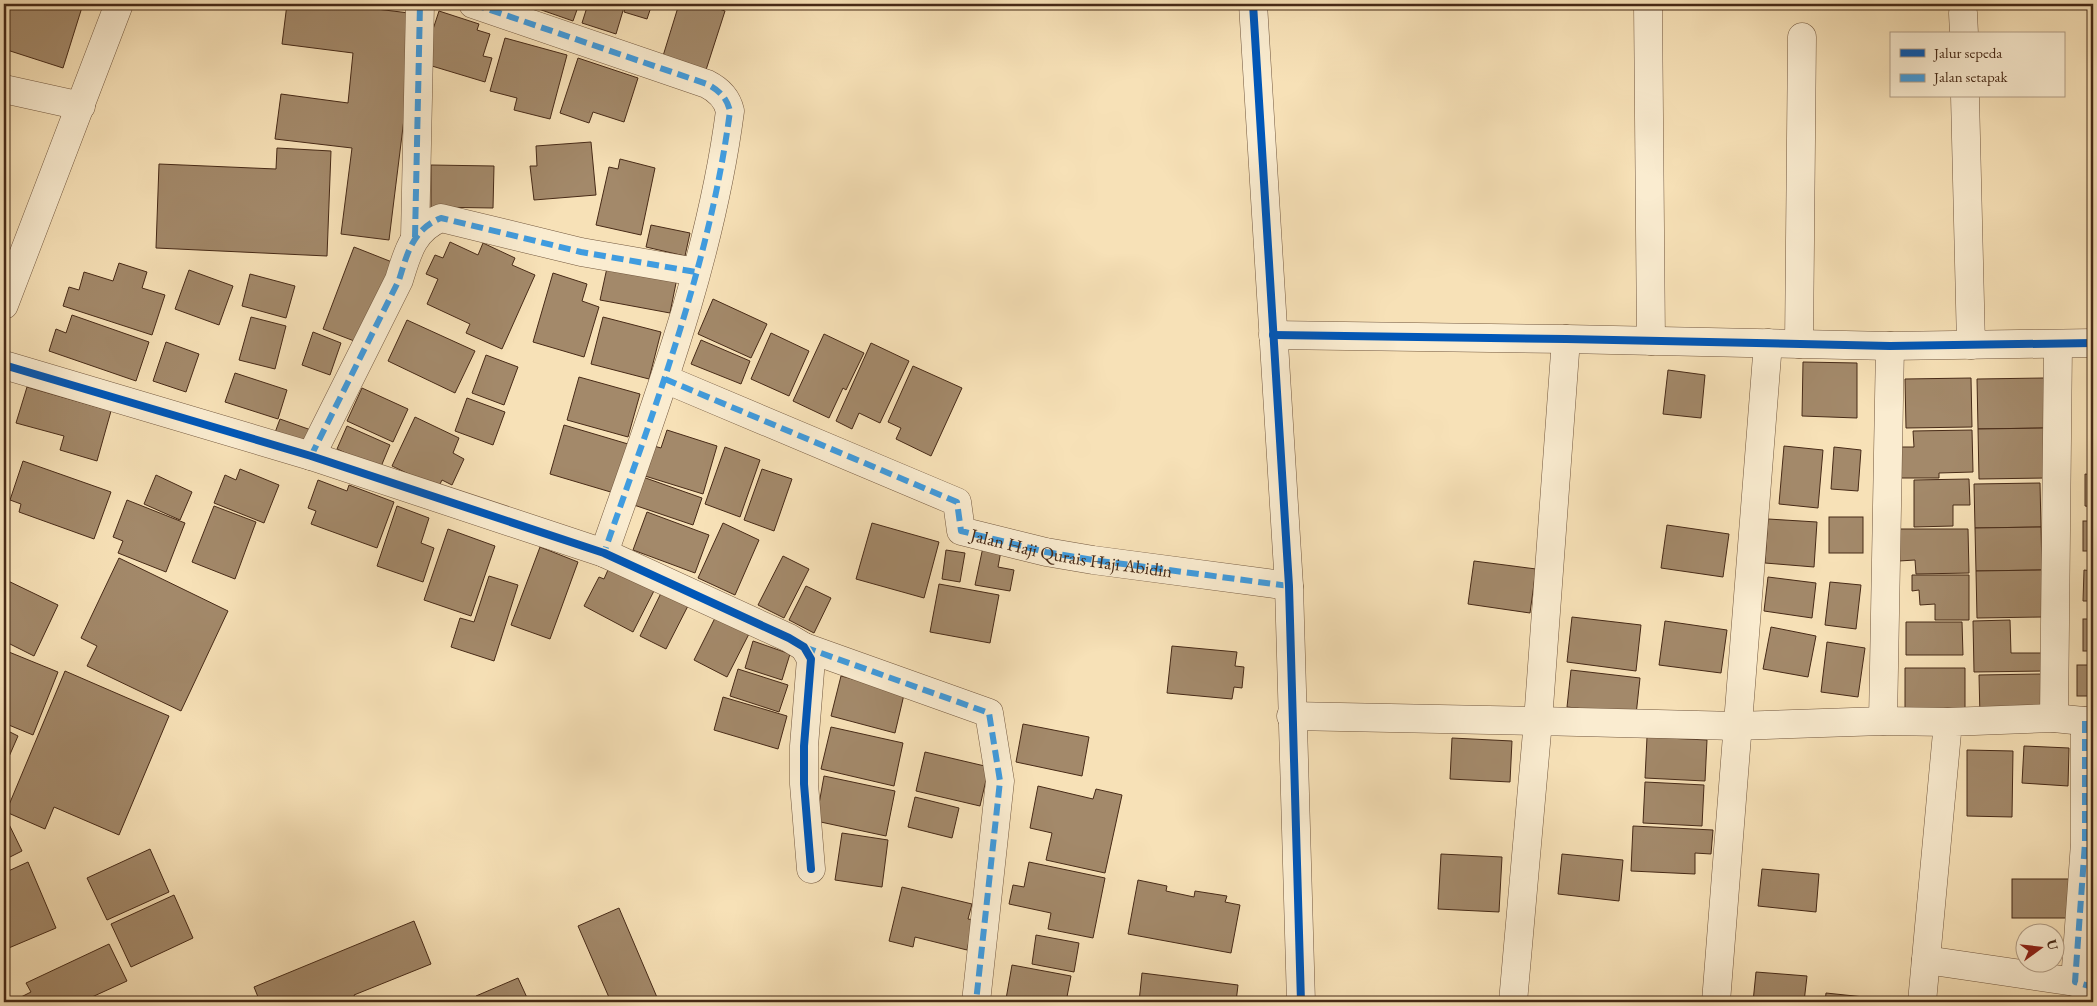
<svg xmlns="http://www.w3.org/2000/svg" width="2097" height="1006" font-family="'EB Garamond',serif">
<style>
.building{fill:#a3896a;stroke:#472a17}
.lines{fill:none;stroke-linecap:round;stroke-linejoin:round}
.minor-casing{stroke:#73583f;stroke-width:29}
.minor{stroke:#faecd0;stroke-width:28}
.quiet{stroke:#409cdf;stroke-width:6;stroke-dasharray:12 6;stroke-linecap:butt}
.cycleway-casing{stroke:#faecd0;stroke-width:11}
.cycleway{stroke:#0057b8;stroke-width:8}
.labels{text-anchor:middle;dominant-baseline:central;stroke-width:5;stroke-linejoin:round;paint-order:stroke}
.street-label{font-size:18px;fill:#472a17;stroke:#faecd0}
</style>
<rect width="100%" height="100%" fill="#f7e1b7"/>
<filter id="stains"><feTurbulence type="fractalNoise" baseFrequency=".004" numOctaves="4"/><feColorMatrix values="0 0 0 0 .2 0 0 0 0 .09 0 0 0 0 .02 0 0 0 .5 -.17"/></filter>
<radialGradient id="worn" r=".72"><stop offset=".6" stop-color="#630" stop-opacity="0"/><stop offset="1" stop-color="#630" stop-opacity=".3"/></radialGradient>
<g class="building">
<polygon points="4,4 83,4 63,68 4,49"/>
<polygon points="287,4 336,4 417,14 389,240 341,234 352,148 275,139 281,94 348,103 353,53 282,44"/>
<polygon points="531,4 579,4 573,21 530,6"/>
<polygon points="588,4 625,4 616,34 582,23"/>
<polygon points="627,4 652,4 647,19 624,12"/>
<polygon points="679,4 704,4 725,11 706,70 663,56"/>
<polygon points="439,11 479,24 477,30 490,34 483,56 492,58 485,82 422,63"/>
<polygon points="505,38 567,55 550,119 514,110 517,98 490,91"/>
<polygon points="578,58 638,78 624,122 593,112 589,123 560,113"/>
<polygon points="591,142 596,195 534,200 530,166 537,166 536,146"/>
<polygon points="277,148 331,151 327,256 156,248 159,164 276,169"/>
<polygon points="620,159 655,168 641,235 596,225 609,167 618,169"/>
<polygon points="431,165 494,166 493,208 431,207"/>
<polygon points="651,225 690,233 685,256 646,247"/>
<polygon points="450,242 478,255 483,243 515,258 512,265 535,275 502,349 466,333 470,324 427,304 438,279 426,274 435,255 443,258"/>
<polygon points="354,247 392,262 362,344 323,329"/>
<polygon points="610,254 679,268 670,313 600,300"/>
<polygon points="119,263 147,272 142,288 165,295 152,335 63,306 69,287 79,290 84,272 113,281"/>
<polygon points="189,270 233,286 219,325 175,309"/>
<polygon points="553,273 587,284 582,301 599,307 584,357 533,342"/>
<polygon points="250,274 295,286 286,318 242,306"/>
<polygon points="713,299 767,324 751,358 698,334"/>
<polygon points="72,315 149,342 136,381 49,351 56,329 66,333"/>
<polygon points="251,317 286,326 275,369 239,360"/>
<polygon points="603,317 661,332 649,379 591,364"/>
<polygon points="407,320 475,351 455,393 388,361"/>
<polygon points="313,332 341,343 330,375 302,365"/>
<polygon points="771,333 809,351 789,396 751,379"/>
<polygon points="824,334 864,353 846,390 843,388 829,418 793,401"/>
<polygon points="701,340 750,361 741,384 691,364"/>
<polygon points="166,342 199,354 186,392 153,381"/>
<polygon points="871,343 909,361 880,423 859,413 852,429 836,421"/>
<polygon points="486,355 518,367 504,405 472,393"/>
<polygon points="1803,362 1857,363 1857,418 1802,416"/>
<polygon points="913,366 962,388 931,456 896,439 901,428 888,422"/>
<polygon points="1668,370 1705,375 1701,418 1663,414"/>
<polygon points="235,373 287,390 278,419 225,402"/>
<polygon points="579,377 640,394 628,437 567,420"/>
<polygon points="1971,378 1972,427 1906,428 1905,379"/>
<polygon points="2044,378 2045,428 1978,429 1977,379"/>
<polygon points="27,387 111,411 97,461 60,450 64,436 16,423"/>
<polygon points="362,388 408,409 393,442 347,421"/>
<polygon points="467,398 505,412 493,445 455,431"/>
<polygon points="415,417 459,438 453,453 464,459 452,485 442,480 438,488 392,466"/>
<polygon points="280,419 311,430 305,449 273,438"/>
<polygon points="564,425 628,444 614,493 550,474"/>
<polygon points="347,426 390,445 380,469 337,449"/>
<polygon points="2045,428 2046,478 1979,479 1978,429"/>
<polygon points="667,430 717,446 703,494 645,476 654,446 661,448"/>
<polygon points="1972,430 1973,472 1939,473 1939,478 1897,478 1896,447 1914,447 1913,431"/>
<polygon points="1784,446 1823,450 1818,508 1779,504"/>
<polygon points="725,447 760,460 740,517 705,504"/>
<polygon points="1834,447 1861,450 1858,491 1831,489"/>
<polygon points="23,461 111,492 94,539 19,512 21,504 10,500"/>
<polygon points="240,469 279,485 264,523 214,503 225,475 236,480"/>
<polygon points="762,469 792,479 774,531 744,520"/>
<polygon points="2085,474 2093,475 2093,507 2085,506"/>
<polygon points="156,475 192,492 180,520 144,504"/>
<polygon points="640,476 702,498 693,525 631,504"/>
<polygon points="1969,479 1970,505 1953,505 1953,526 1914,527 1914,480"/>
<polygon points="318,480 347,491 349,485 394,502 377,548 311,524 316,511 308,508"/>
<polygon points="2040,483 2041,527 1975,528 1974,484"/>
<polygon points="127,500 185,523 166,572 118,553 123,541 113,537"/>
<polygon points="214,506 256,522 235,579 192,562"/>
<polygon points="397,506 429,518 421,543 434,548 423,582 377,566"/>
<polygon points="647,512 709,535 695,573 633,550"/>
<rect x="1829" y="517" width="34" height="36"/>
<polygon points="1768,519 1817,522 1814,567 1765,563"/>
<rect x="2083" y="521" width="10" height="30"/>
<polygon points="723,523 759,540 735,595 698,578"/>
<polygon points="872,523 939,542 924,598 856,579"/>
<polygon points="1667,525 1729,534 1723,577 1661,568"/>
<polygon points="2041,527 2042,570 1976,571 1975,528"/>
<polygon points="448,529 495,546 471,616 424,600"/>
<polygon points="1898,529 1968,529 1969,573 1916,574 1915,560 1899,561"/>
<polygon points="540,547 578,562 550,639 511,625"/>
<polygon points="983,547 1001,551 998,567 1014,570 1010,591 975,585"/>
<polygon points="946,550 965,553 960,582 942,579"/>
<polygon points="783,556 809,569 784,618 758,605"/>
<polygon points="119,558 228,611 181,711 87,666 97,646 81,638"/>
<polygon points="1474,561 1536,569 1530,613 1468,604"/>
<polygon points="611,563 658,583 633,632 584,606 599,577 604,579"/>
<polygon points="2042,570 2042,617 1977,618 1976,571"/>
<polygon points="2084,570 2093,571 2093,615 2093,601 2083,601"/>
<polygon points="1912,575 1969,575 1969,620 1935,620 1935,604 1920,605 1919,590 1912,591"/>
<polygon points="489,576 518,585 494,661 451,647 460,618 474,622"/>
<polygon points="1768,577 1816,583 1812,618 1764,611"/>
<polygon points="4,579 58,605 34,656 4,641"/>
<polygon points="1830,582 1861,585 1856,629 1825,625"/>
<polygon points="939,584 999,595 990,643 930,632"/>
<polygon points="806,586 831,598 814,633 789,620"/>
<polygon points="664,587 691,600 666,649 640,636"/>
<polygon points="718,612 751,630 727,677 694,660"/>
<polygon points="1572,617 1641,625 1636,671 1567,662"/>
<rect x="2083" y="619" width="10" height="32"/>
<polygon points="2010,620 2011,653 2045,653 2045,671 1974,672 1973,621"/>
<polygon points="1665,621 1727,630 1721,673 1659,665"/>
<polygon points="1906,622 1962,622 1963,655 1906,655"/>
<polygon points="1771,627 1816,636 1808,677 1763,669"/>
<polygon points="753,641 790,654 782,680 745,668"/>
<polygon points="1827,642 1865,648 1858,697 1821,692"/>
<polygon points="1172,646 1237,652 1235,666 1244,667 1242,688 1234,687 1232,699 1167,693"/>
<polygon points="4,650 58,672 33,735 4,723"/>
<rect x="2077" y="665" width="16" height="31"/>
<polygon points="1905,668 1965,668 1965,711 1905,710"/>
<polygon points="738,669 788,685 779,712 730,696"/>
<polygon points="1571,670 1640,678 1636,715 1567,707"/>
<polygon points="65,671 169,716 119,835 54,807 45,829 6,812"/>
<polygon points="2042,674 2043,717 1980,718 1979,675"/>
<polygon points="841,676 872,684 906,686 895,733 831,716"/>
<polygon points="723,697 787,716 778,749 714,730"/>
<polygon points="1023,724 1089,737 1082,776 1016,762"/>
<polygon points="831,727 903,743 894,786 821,769"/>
<polygon points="4,729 18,736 4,768"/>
<polygon points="1647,737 1707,740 1705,781 1645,778"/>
<polygon points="1452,738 1512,741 1510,782 1450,779"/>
<polygon points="2024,746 2069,748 2068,786 2022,783"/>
<polygon points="1967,750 2013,751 2012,817 1967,816"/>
<polygon points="925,752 989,767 980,806 916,791"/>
<polygon points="824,776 895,791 886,836 816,821"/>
<polygon points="1645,782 1704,785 1702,826 1643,823"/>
<polygon points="1038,786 1093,799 1096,789 1122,795 1105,873 1046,860 1052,833 1030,828"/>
<polygon points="915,797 959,808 952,838 908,827"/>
<polygon points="4,814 22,851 4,860"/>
<polygon points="1633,826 1713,830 1711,854 1695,853 1695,874 1631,871"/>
<polygon points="842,833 888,840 882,887 835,880"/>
<polygon points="150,849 169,892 107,920 87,878"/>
<polygon points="1441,854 1502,857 1499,912 1438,909"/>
<polygon points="1562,854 1623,860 1619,901 1558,894"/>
<polygon points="28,862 56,928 4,950 4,873"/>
<polygon points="1029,862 1105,878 1093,938 1048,929 1051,913 1009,904 1013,885 1024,887"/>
<polygon points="1762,869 1819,874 1816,912 1758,906"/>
<rect x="2012" y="879" width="57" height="39"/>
<polygon points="1138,880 1167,886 1166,891 1194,897 1195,891 1227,896 1225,902 1240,905 1231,953 1128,934"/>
<polygon points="902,887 972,904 968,919 974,920 967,950 915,937 913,947 889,941"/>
<polygon points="174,895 193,938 131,967 111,924"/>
<polygon points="619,908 659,1002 611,1002 578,926"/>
<polygon points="414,921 431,964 354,995 357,1002 344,1002 344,1000 339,1002 260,1002 254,987"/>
<polygon points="1036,935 1079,943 1074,972 1032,964"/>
<polygon points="109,944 127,981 81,1002 11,1002 31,992 26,983"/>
<polygon points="1012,965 1071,976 1066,1002 1025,1002 1006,999"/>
<polygon points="1756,972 1807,976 1804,1002 1753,1002"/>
<polygon points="1142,973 1238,985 1236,1002 1139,1002"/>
<polygon points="518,978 529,1002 478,1002 476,996"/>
<polygon points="1826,993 1883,999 1883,1002 1825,1002"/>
<polygon points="1410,997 1484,997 1484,1002 1409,1002"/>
<polygon points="1331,998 1405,998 1406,1002 1331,1002"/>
</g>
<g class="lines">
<g class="minor-casing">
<g id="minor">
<path d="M473,4l234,80c12,6 20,14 23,27 -20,153 -76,298 -126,442"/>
<polyline points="1253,4 1289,586 1301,1002"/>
<polyline points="1648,4 1651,341"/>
<polyline points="1963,13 1964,34"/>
<polyline points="4,89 81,106"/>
<polyline points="1965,96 1971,345"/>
<polyline points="415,237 420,4"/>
<polyline points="4,305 119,4"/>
<polyline points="1273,335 1566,339 1890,346 2093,343"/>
<polyline points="1799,344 1802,37"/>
<polyline points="4,365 311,456 604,553 789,638 804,647 811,659 804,746 804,784 811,869"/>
<polyline points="665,379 957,502 961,531 1046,552 1093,560 1289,586"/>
<path d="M311,456l88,-176c8,-26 14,-51 42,-62l140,34 115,20"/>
<polyline points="804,647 989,713 1000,781 976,1002"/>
<polyline points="1291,716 1538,721 1566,339"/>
<polyline points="2054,718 2058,345"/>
<polyline points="1883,721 1890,346"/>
<polyline points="1926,960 2075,982 2092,987"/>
<polyline points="2075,982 2085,843 2085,721"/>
<polyline points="1513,1002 1538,721 1737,726 1883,721 1948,722"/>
<polyline points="1716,1002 1768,343"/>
<polyline points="1922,1002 1948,722 2054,718 2093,722"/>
</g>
</g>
<use href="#minor" class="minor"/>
<g class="quiet">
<path d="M473,4l234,80c12,6 20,14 23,27 -20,153 -76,298 -126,442"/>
<polyline points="415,237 420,4"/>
<path id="s1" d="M665,379l292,123 4,29 85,21 47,8 196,26"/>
<path d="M311,456l88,-176c8,-26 14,-51 42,-62l140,34 115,20"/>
<polyline points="804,647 989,713 1000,781 976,1002"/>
<polyline points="2085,721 2085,843 2075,982 2093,987"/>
</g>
<g class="cycleway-casing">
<g id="cycleway">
<polyline points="1253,4 1289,586 1301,1002"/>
<polyline points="1273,335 1566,339 1890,346 2093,343"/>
<polyline points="4,365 311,456 604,553 789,638 804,647 811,659 804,746 804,784 811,869"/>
</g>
</g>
<use href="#cycleway" class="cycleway"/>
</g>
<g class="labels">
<g class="street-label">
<text stroke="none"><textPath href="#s1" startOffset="459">Jalan Haji Qurais Haji Abidin</textPath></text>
</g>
</g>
<rect width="2097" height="1006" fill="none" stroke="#f7e1b7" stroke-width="20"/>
<rect x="5" y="5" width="2087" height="996" fill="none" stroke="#472a17" stroke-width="2.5"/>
<rect x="10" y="10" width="2077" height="986" fill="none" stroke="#472a17"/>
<rect x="1890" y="32" width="175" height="65" fill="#faecd0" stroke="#b29e86"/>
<rect x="1900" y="49" width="25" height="8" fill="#0057b8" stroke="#b29e86"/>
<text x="1934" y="58" font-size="15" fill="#472a17">Jalur sepeda</text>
<rect x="1900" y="74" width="25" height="8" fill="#409cdf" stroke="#b29e86"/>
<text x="1934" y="82" font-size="15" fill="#472a17">Jalan setapak</text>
<g transform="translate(2040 948) rotate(75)"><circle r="24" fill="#faecd0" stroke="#b29e86"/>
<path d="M0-4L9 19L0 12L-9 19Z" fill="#8f2418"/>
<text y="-8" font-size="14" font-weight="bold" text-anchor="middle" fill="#472a17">U</text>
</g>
<rect width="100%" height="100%" filter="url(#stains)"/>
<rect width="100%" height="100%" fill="url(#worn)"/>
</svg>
